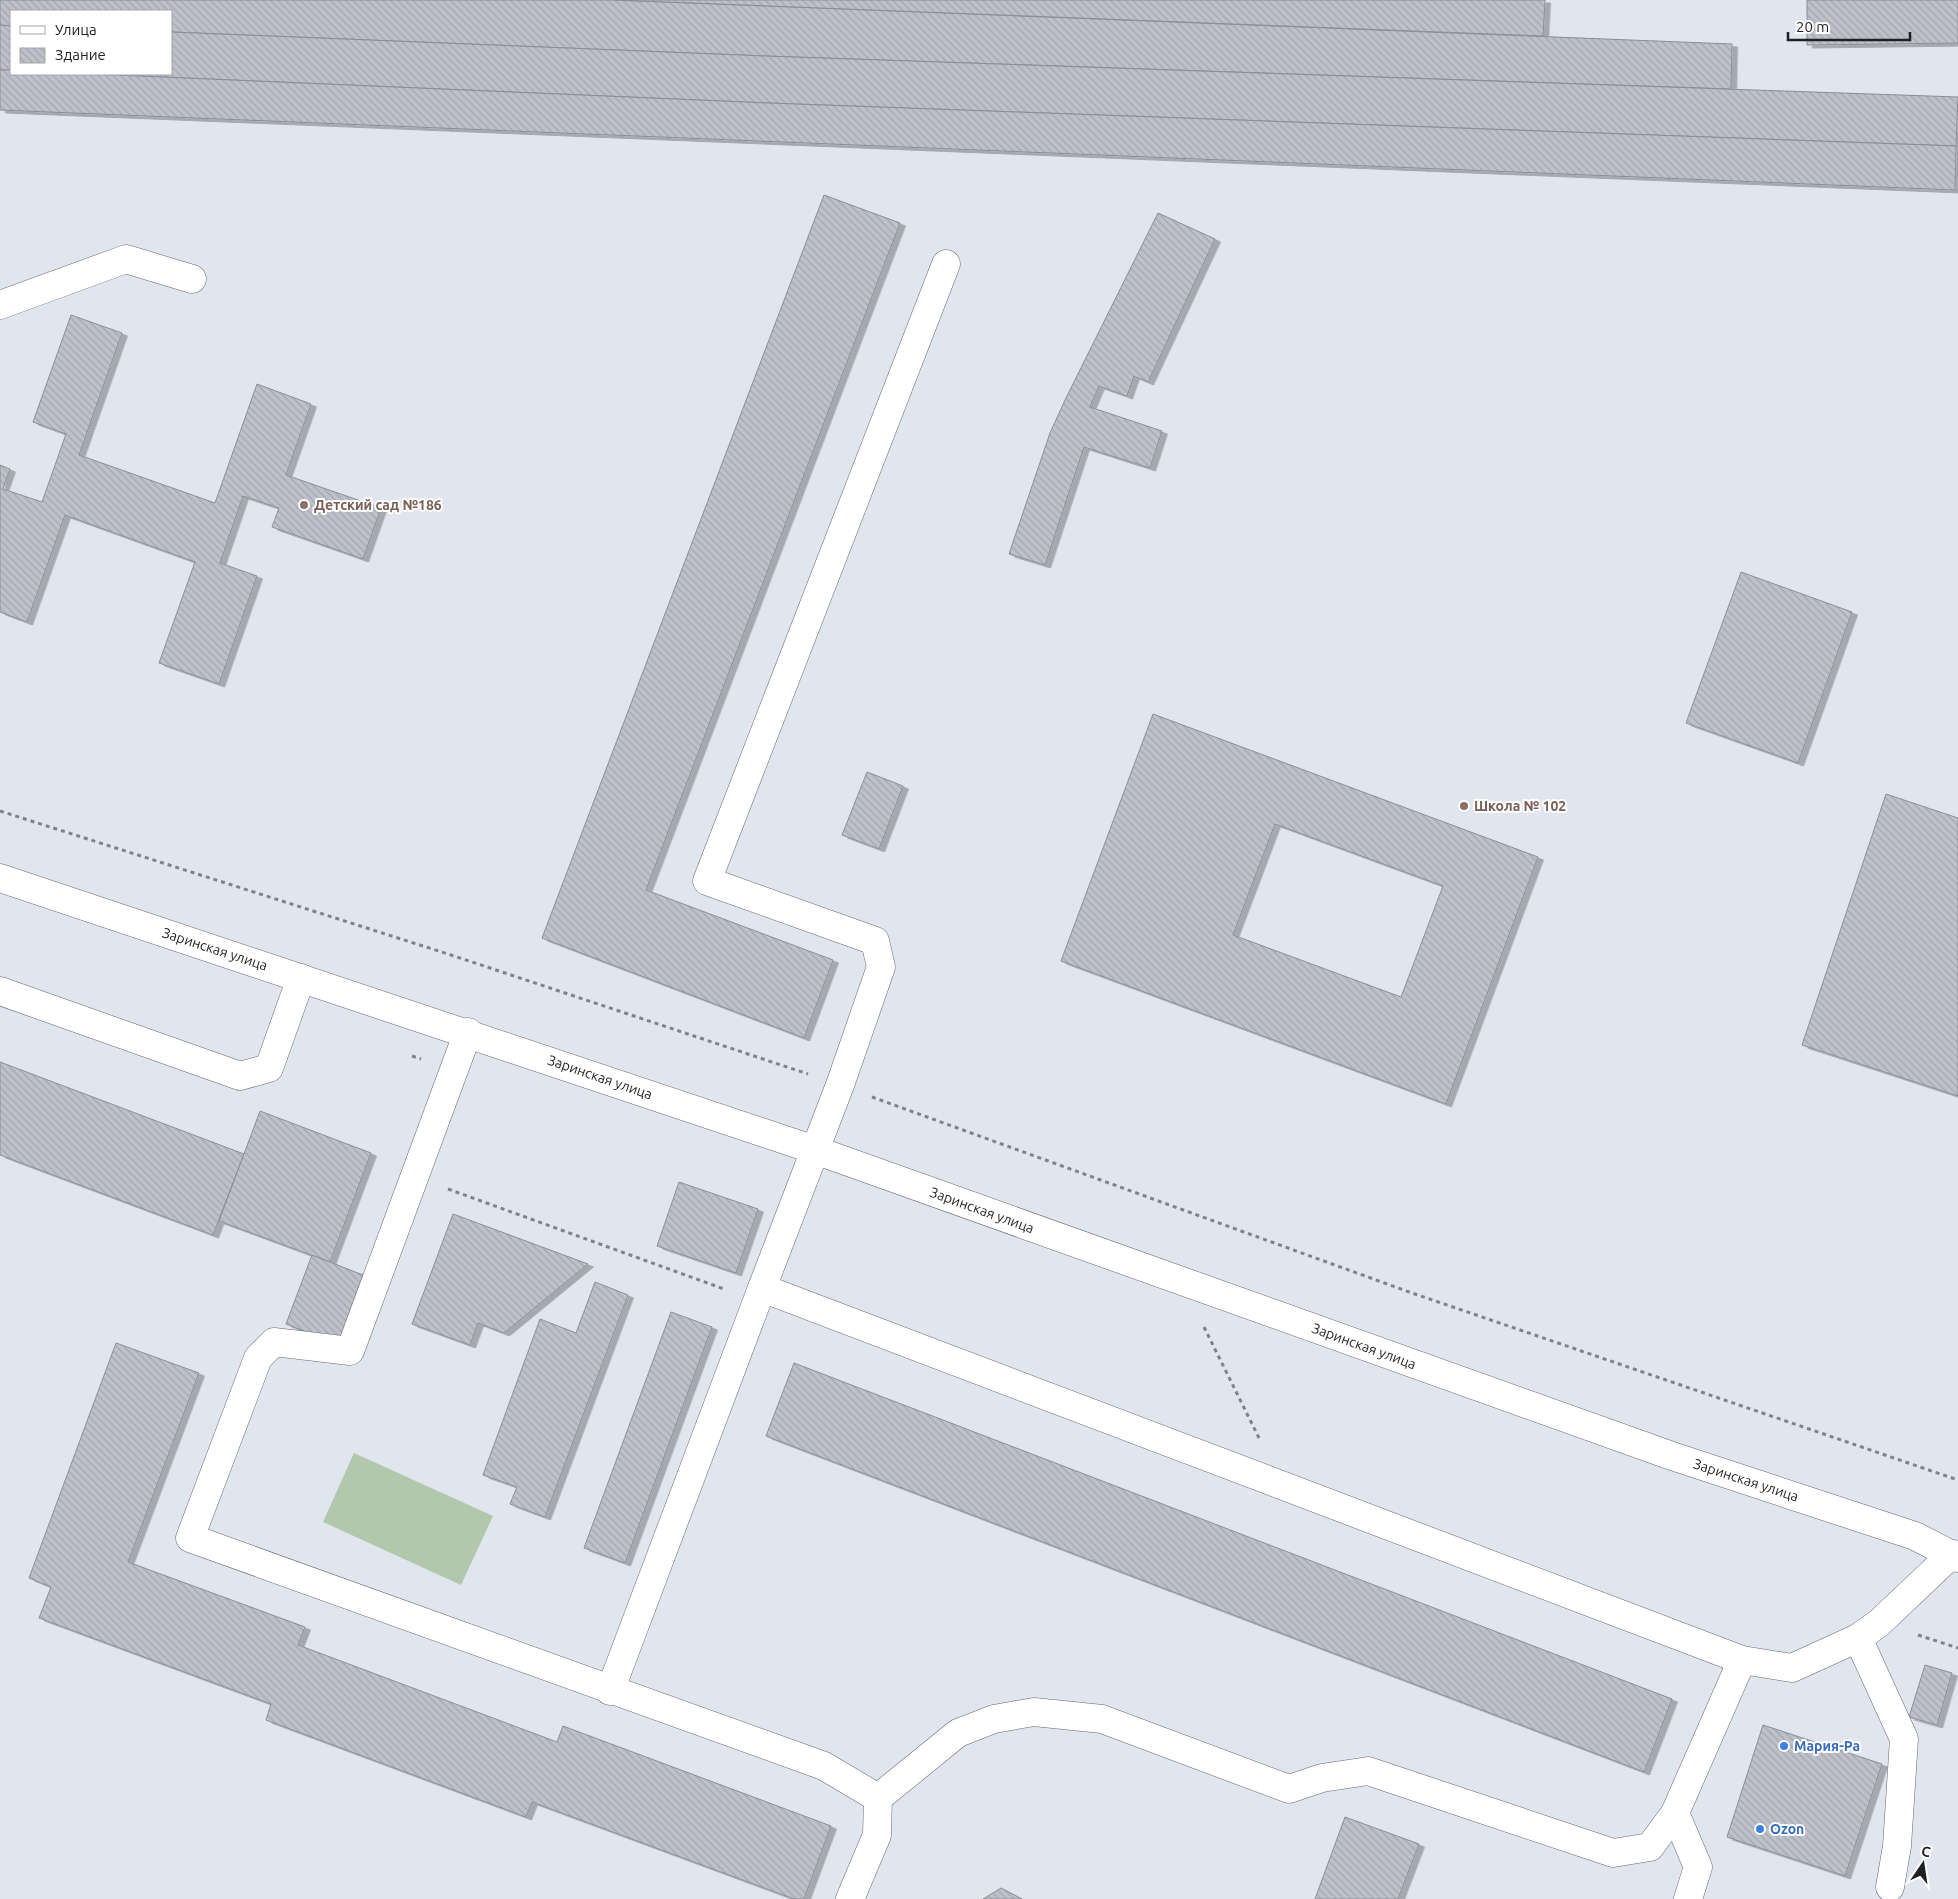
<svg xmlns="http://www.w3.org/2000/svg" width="1958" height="1899" font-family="Ubuntu,sans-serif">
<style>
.grass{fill:#b1c8ad}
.building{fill:url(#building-back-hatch);stroke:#8a8e95;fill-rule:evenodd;filter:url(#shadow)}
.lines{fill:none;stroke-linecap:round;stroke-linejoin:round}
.minor-casing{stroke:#65686f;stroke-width:29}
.path{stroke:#808288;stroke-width:3;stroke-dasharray:4 4;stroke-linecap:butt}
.minor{stroke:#fff;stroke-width:28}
.education-dot{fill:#8d6e63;stroke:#fff;stroke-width:2}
.shop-dot{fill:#3f7fe0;stroke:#fff;stroke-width:2}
.labels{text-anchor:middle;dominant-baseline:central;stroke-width:4;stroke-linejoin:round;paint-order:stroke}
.education-label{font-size:14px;font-weight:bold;fill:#785e54;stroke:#fff;text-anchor:start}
.street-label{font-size:14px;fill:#1f2023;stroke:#fff}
.shop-label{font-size:14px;font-weight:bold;fill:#366cbe;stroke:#fff;text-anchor:start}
</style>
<defs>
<pattern id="building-back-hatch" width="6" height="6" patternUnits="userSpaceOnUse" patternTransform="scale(1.25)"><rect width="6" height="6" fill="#bec1ca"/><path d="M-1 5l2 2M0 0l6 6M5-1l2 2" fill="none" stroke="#a3a6ad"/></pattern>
<filter id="shadow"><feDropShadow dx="5.5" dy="3" stdDeviation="0" flood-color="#0004"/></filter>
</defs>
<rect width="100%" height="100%" fill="#e1e5ee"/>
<polygon class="grass" points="354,1453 493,1516 461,1585 323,1522"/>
<g class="building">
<polygon points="0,0 614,0 1732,44 1731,89 765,56 171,32 171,11 11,11 11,26 0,25"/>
<polygon points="614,0 1545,0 1543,36"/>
<polygon points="1807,0 1958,0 1958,43 1807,45"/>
<polygon points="0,25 11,26 11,70 0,70"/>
<polygon points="171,32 765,56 1958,97 1956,146 768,103 92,74 171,74"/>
<polygon points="0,70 11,70 11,74 92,74 768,103 1956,146 1955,190 0,110"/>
<polygon points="824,195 900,223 646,890 833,960 804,1038 542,938"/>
<polygon points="1158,213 1215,239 1148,382 1134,376 1127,396 1099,386 1090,407 1162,431 1150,468 1084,447 1045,565 1009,554 1050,433 1066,398"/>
<polygon points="71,315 122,333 79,455 215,503 257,384 311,404 286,475 381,508 363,559 272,527 279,508 243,496 220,563 257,576 219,684 159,663 195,562 65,515 27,622 0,612 0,465 10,469 3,489 42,502 66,434 33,422"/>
<polygon points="1741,572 1852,612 1798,763 1686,723"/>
<path d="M1153,714l385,143 -92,247 -385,-143zM1275,824l168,62 -42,111 -168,-62z"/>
<polygon points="867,772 903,786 879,849 842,835"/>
<polygon points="1886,794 1958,818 1958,1096 1802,1045"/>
<polygon points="0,1062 244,1154 213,1235 0,1155"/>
<polygon points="260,1111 371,1153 330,1262 219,1221"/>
<polygon points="679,1182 758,1209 736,1273 657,1246"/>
<polygon points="453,1214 588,1264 504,1333 478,1323 470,1345 412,1324"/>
<polygon points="312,1255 363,1275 338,1344 286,1324"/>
<polygon points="595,1282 628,1295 545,1517 510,1504 517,1487 483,1475 540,1319 576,1333"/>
<polygon points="671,1312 712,1327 625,1563 584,1548"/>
<polygon points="116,1343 199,1373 128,1562 305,1627 298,1645 557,1742 563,1726 831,1826 804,1899 794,1899 532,1802 526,1817 266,1720 271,1704 39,1618 51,1587 29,1578"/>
<polygon points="794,1363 1672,1699 1644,1772 766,1436"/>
<polygon points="1925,1665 1952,1673 1937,1725 1909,1717"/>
<polygon points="1763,1725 1882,1764 1845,1876 1727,1837"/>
<polygon points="1345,1817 1419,1844 1398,1899 1315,1899"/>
<polygon points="1001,1888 1022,1899 983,1899"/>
</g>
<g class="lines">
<g class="minor-casing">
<g id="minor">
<polyline points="946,264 707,881 875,941 881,967 840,1085 762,1288 1742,1660 1792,1668 1858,1638 1879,1623 1952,1554"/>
<polyline points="0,305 126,259 192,279"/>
<polyline points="0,878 815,1150 1672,1456 1915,1536 1958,1558"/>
<polyline points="0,991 240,1076 269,1068 301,978"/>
<polyline points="468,1032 350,1351 274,1342 258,1358 190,1538 824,1766 878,1798 877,1835 850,1899"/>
<polyline points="1858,1638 1904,1739 1897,1846 1890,1887"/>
<polyline points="610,1691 762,1288"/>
<polyline points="878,1798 958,1733 994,1719 1034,1712 1102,1719 1289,1789 1322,1778 1368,1771 1613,1853 1650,1847 1675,1813 1742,1660"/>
<polyline points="1675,1813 1698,1867 1688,1899"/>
</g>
</g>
<g class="path">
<polyline points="0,811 448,954 808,1074"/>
<polyline points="412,1056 421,1059"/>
<polyline points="872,1097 1412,1293 1958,1480"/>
<polyline points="448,1189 724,1289"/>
<polyline points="1204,1327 1259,1438"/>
<polyline points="1918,1635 1958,1648"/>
</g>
<use href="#minor" class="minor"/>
</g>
<g class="education-dot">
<circle cx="304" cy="505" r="5"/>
<circle cx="1464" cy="806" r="5"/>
</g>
<g class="shop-dot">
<circle cx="1784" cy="1746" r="5"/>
<circle cx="1760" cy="1829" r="5"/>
</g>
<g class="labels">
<g class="education-label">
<text x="314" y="505">Детский сад №186</text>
<text x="1474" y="806">Школа № 102</text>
</g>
<g class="street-label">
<text transform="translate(215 949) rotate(18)">Заринская улица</text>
<text transform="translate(600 1077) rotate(19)">Заринская улица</text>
<text transform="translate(982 1210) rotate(20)">Заринская улица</text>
<text transform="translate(1364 1346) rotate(20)">Заринская улица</text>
<text transform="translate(1746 1480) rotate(18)">Заринская улица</text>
</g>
<g class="shop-label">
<text x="1794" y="1746">Мария-Ра</text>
<text x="1770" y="1829">Ozon</text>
</g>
</g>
<rect x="10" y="10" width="162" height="65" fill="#ffffff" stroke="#a5a6a7"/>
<rect x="20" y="26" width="25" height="8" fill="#ffffff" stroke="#a5a6a7"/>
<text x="55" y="35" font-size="15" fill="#1f2023">Улица</text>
<rect x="20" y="48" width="25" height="15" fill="url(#building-back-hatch)" stroke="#a5a6a7"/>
<text x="55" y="60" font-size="15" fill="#1f2023">Здание</text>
<g transform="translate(1923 1864) rotate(13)" stroke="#ffffff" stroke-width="4" paint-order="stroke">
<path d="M0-4L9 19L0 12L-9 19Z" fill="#1f2023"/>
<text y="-8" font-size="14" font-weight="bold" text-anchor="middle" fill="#1f2023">С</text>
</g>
<path d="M1788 32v8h122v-8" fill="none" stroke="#1f2023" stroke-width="2.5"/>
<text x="1796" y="32" font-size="15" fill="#1f2023" stroke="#ffffff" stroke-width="4" paint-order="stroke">20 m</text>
</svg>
